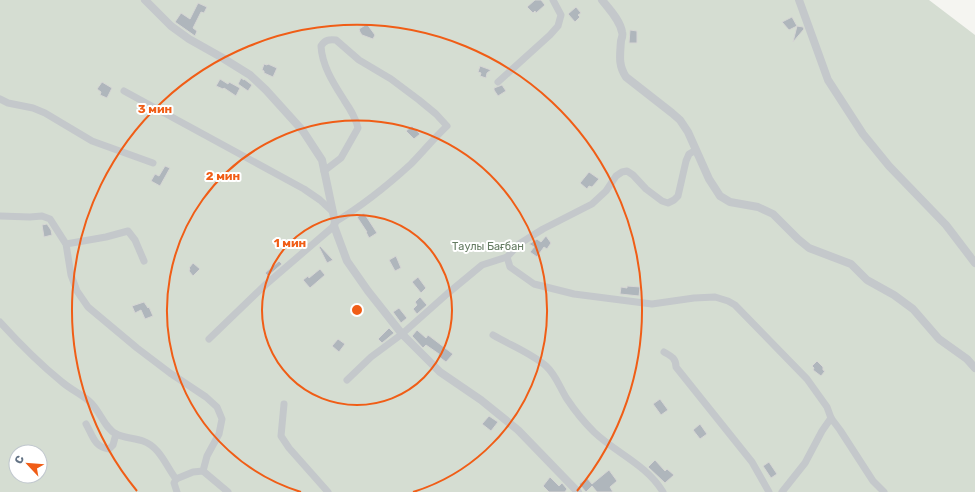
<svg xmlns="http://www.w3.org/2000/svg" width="975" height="492" font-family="Rubik,sans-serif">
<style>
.green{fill:#d5ddd2;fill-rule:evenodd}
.building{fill:#afb6bc;stroke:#d6d6d4}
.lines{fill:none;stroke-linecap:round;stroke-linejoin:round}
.minor{stroke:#c4c8cb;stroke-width:7}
.tertiary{stroke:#c4c8cb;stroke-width:8}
.ring{fill:none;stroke:#f05d16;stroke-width:2}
.labels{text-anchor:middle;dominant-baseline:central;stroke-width:4;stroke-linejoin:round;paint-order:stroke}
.park-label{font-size:11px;fill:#647b61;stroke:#fff}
.centre{fill:#f05d16;stroke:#fff;stroke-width:2}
.ring-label{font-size:12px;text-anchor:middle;font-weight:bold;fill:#f05d16;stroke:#fff;stroke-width:4;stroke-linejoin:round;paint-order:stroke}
</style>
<rect width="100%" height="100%" fill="#f5f5f1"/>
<path class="green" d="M0,0h929l46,35v457h-975zM16,452h24v24h-24z"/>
<g class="building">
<polygon points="535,0 541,0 545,5 536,13 535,11 533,13 527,7"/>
<polygon points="198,3 207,7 204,13 201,12 193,28 197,31 195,36 175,22 181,13 190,19"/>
<polygon points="576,7 581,13 578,15 580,17 575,22 568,14"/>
<polygon points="792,17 797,26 803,27 804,29 793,42 797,26 789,30 782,22"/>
<polygon points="367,24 375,35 373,39 362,35 360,32 359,29"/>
<polygon points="630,30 637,31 637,43 629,43"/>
<polygon points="264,64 267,65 268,64 277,68 273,77 264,73 264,71 262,70"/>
<polygon points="480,66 491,70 487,73 486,78 480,76 481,73 478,72"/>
<polygon points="241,78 244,80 244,79 252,85 248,91 238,84"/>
<polygon points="220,79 228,84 229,82 240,88 236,96 224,88 223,89 216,86"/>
<polygon points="102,82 112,88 107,98 100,95 101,92 97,89"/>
<polygon points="502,85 506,91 498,96 494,90 494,88"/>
<polygon points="412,126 420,134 414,139 406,131"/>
<polygon points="165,166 170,168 160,186 151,181 155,174 159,176"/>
<polygon points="589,172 599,179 592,187 589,186 587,189 580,183"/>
<polygon points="364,213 377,233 369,238 366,232 367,232 357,217"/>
<polygon points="47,224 51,230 52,235 44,237 42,225"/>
<polygon points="546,236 551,243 547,249 544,247 537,257 530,252 534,247 529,244 537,239 541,242"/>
<polygon points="320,246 333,260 327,263 319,247"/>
<polygon points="396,256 401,268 395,271 389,260"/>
<polygon points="279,261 282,264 268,276 265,273"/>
<polygon points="193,263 200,269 193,276 189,271 190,269 189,268"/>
<polygon points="320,269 325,275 310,288 303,280 308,276 309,278"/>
<polygon points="418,277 426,288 421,293 412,282"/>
<polygon points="627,286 640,287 639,296 620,294 621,287 627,288"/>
<polygon points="420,297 427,305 417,314 413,309 417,305 415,302"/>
<polygon points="144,302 148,308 149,307 153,316 145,319 141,310 135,313 132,306"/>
<polygon points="399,308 407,318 401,323 393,312"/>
<polygon points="389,328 394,333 382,343 378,339"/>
<polygon points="417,330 426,338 428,335 453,354 446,362 438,356 439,354 426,345 423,348 412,336"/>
<polygon points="338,339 345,344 339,352 332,346"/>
<polygon points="817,361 823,367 823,370 825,371 821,376 813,370 814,368 812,366"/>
<polygon points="660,399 668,410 661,415 653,404"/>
<polygon points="489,416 498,422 491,431 482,424"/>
<polygon points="700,424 707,434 700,439 693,430"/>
<polygon points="655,460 665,471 667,469 674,475 665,483 648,467"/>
<polygon points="769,462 777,474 771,478 763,466"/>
<polygon points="609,470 617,481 610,487 613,492 597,492 592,486 586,492 579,484 587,478 592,484"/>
<polygon points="550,477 559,486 562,483 567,489 565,492 549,492 543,486"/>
</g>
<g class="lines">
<g class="minor">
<polyline points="498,82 550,35 558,26 561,15 553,0"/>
<polyline points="124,91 304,189 320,200 333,212"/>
<polyline points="0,99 8,103 33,108 45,113 92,141 153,163"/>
<polyline points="696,150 689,154 686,161 678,196 674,200 668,203 662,201 646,189 633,175 627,171 622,172 616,176 606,191 592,204 543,229 519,244 507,257 510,267 534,284 574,294 652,304 694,298 715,297 728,301 735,305 807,379 827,407 831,418 840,430 873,481 884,492"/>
<path d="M324,171l17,-13 17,-30c-2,-10 -8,-19 -14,-28 -10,-16 -22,-34 -23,-54 4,-6 8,-7 15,-6l23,20 32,19 28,21 17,14 11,12c-13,12 -24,26 -36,38 -23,21 -49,42 -76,58"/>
<polyline points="0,216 30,217 42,216 50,219 66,244 71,275 77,291 88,307 137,348 170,373 206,397 217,407 222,419 219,434 207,456 203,471 193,472 176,479"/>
<polyline points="66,244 106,237 128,231 135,240 144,261"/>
<path d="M0,322c19,21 40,42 62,60 8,7 19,12 27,19 11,9 15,27 27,33 8,4 19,4 27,7 17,6 23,25 33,38l-2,4 3,9"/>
<path d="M493,335c17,10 38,18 53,31 10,9 14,22 21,33 8,12 17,23 27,33 22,21 53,33 69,60"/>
<polyline points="209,339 264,286 334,226"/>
<path d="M664,352c7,4 12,6 12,15l76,95 17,30"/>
<polyline points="347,380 371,357 402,334 447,294 482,265 507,257"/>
<polyline points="284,404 281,436 289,448 328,492"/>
<path d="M86,424c7,12 8,23 23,25l4,-4 3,-11"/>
<polyline points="203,471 228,492"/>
<polyline points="782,492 805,463 822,431 831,418"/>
</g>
<g class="tertiary">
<polyline points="145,0 171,26 189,39 221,57 250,75 266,90 303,131 322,160 335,222 334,226 347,261 368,291 402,334 440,372 481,400 518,430 578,492"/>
<path d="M602,0c7,9 18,20 20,32 1,2 0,6 -1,9 -1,14 -3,24 5,36l46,36 8,7 8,12 21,47 11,17 10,6 28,5 15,7 25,25 11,9 42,16 16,16 27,15 19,14 26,30 28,20 8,9"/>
<polyline points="799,0 828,80 863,134 889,166 946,225 975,263"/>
</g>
</g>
<g class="ring">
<circle cx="357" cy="310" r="95"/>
<path d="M301 492A190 190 0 1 1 413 492"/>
<path d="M137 491A285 285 0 1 1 577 491"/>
</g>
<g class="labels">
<g class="park-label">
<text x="488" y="246">Таулы Бағбан</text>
</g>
</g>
<circle cx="357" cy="310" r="6" class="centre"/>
<g class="ring-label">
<text x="155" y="113">3 мин</text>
<text x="223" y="180">2 мин</text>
<text x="290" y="247">1 мин</text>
</g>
<g transform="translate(28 464) rotate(296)"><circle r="19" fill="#ffffff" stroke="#c0c7ce"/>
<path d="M0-3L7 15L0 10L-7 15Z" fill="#f05d16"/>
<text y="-6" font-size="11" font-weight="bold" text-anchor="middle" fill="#627284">С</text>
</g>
</svg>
